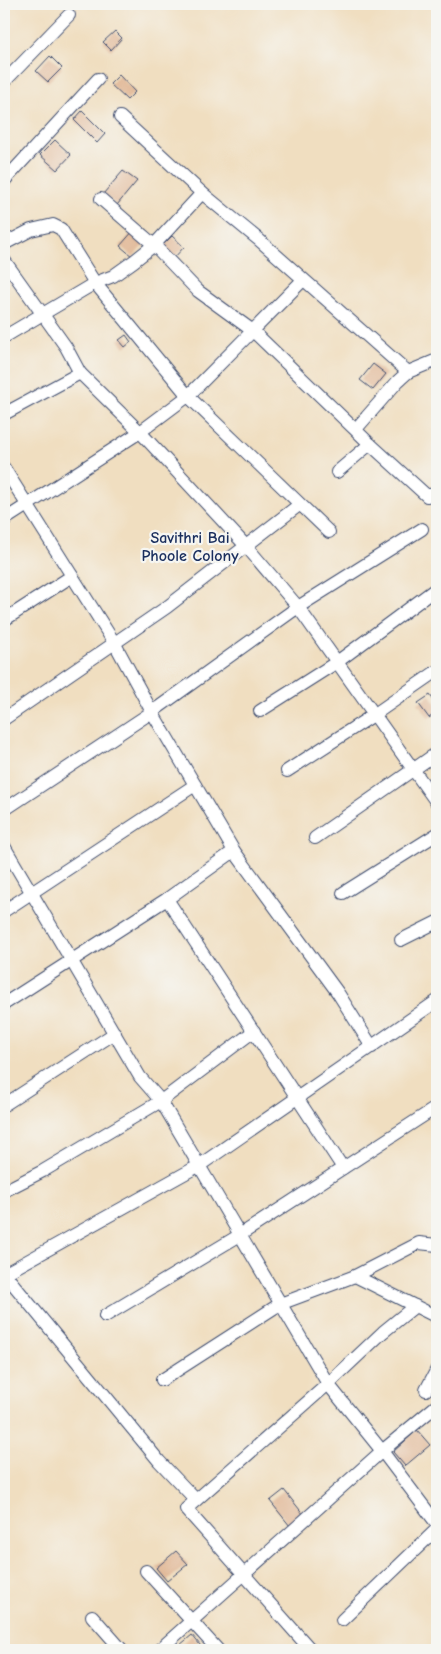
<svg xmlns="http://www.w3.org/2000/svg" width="441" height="1654" font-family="'Comic Neue',sans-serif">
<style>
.building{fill:#e2bb9b}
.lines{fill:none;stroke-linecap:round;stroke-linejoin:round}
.street-casing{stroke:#3b496d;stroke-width:14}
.street{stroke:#fff;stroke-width:12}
.labels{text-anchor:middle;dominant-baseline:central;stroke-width:4.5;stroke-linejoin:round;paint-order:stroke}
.neighbourhood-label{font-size:16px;font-weight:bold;fill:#1b2f5e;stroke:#f6f6f2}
</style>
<rect width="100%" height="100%" fill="#f6f6f2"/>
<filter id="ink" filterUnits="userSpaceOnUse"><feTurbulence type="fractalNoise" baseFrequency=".02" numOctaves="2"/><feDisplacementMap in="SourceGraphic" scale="10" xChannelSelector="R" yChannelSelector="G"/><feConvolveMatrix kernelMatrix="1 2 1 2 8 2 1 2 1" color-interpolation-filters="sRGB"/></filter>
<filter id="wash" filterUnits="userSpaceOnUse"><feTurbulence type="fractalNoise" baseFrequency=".0096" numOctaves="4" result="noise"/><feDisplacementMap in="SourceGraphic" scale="20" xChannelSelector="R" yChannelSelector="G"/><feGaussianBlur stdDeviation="1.12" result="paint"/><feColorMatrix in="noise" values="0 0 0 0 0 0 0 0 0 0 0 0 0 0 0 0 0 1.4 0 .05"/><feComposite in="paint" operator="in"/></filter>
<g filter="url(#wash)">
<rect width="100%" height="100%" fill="#f0dec0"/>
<g id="blocks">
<g class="building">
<polygon points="115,31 122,38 111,50 103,42"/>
<polygon points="50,56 62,68 48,82 36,71"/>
<polygon points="119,75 135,92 127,100 110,84"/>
<polygon points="82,111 105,134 97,143 74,120"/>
<polygon points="55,140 71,155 57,170 40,155"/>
<polygon points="123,171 137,181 117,205 103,194"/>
<polygon points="134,230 147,241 133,257 120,246"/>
<polygon points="172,236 184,247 173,259 161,247"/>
<polygon points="126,335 131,342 125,347 119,340"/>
<polygon points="373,364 386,374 373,390 360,380"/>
<polygon points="430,695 437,705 437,712 429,718 418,703"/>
<polygon points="417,1430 430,1445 405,1466 393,1452"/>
<polygon points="284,1490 304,1515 290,1526 270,1501"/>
<polygon points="176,1551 188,1564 167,1581 156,1568"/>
<polygon points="192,1635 204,1650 174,1650"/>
</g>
</g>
</g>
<g filter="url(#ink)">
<use href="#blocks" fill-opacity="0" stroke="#3b496d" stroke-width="1"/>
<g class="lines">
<g class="street-casing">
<g id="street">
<polyline points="4,82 69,15"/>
<polyline points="120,117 202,193 258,239 408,372"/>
<polyline points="4,181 98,79"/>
<polyline points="101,199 154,245 198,291 253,331 370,444 427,496 437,493"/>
<polyline points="4,244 31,230 53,225 61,229 95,283 188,396 303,280"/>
<polyline points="4,260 66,347 80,373 140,432 246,546 298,607 437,803"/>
<polyline points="4,337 95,283 113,276 134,261 154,245 202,193"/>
<polyline points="4,414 80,373"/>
<polyline points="356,429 398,381 408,372 437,360"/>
<polyline points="4,468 115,644 152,712 234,851 338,993 372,1047"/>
<polyline points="337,472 370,444"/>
<polyline points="4,520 140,432 188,396 329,532"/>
<polyline points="4,620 72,576"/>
<polyline points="260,711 337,662 437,588"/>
<polyline points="4,719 167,607 299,505"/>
<polyline points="287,771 375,714 437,671"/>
<polyline points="4,810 152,712 298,607 422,529"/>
<polyline points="315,838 437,753"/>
<polyline points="4,846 140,1077 161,1101 328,1384 382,1451 435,1407"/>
<polyline points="343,893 437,834"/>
<polyline points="167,899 343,1168"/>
<polyline points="4,911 195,785"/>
<polyline points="401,940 437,922"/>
<polyline points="4,1004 167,899 234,851"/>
<polyline points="4,1105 115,1033"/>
<polyline points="4,1191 43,1171 161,1101 254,1031"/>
<polyline points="4,1273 159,1461 196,1500"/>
<polyline points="4,1274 200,1165 437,1001"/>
<polyline points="355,1276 437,1317"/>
<polyline points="105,1316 240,1235 437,1107"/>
<polyline points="162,1380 280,1304 355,1276 419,1243 437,1245"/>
<polyline points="426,1390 437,1369"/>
<polyline points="146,1571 218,1650"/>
<polyline points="92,1616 122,1650"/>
<polyline points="342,1620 437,1529"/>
<polyline points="159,1650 382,1451 437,1524"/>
<polyline points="311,1650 186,1509 328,1384 383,1332 415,1306"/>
</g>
</g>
<use href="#street" class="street"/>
</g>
</g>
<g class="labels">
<g class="neighbourhood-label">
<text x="190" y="538">Savithri Bai<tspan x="190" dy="18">Phoole Colony</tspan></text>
</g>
</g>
<rect width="441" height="1654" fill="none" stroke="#f6f6f2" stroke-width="20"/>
</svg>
